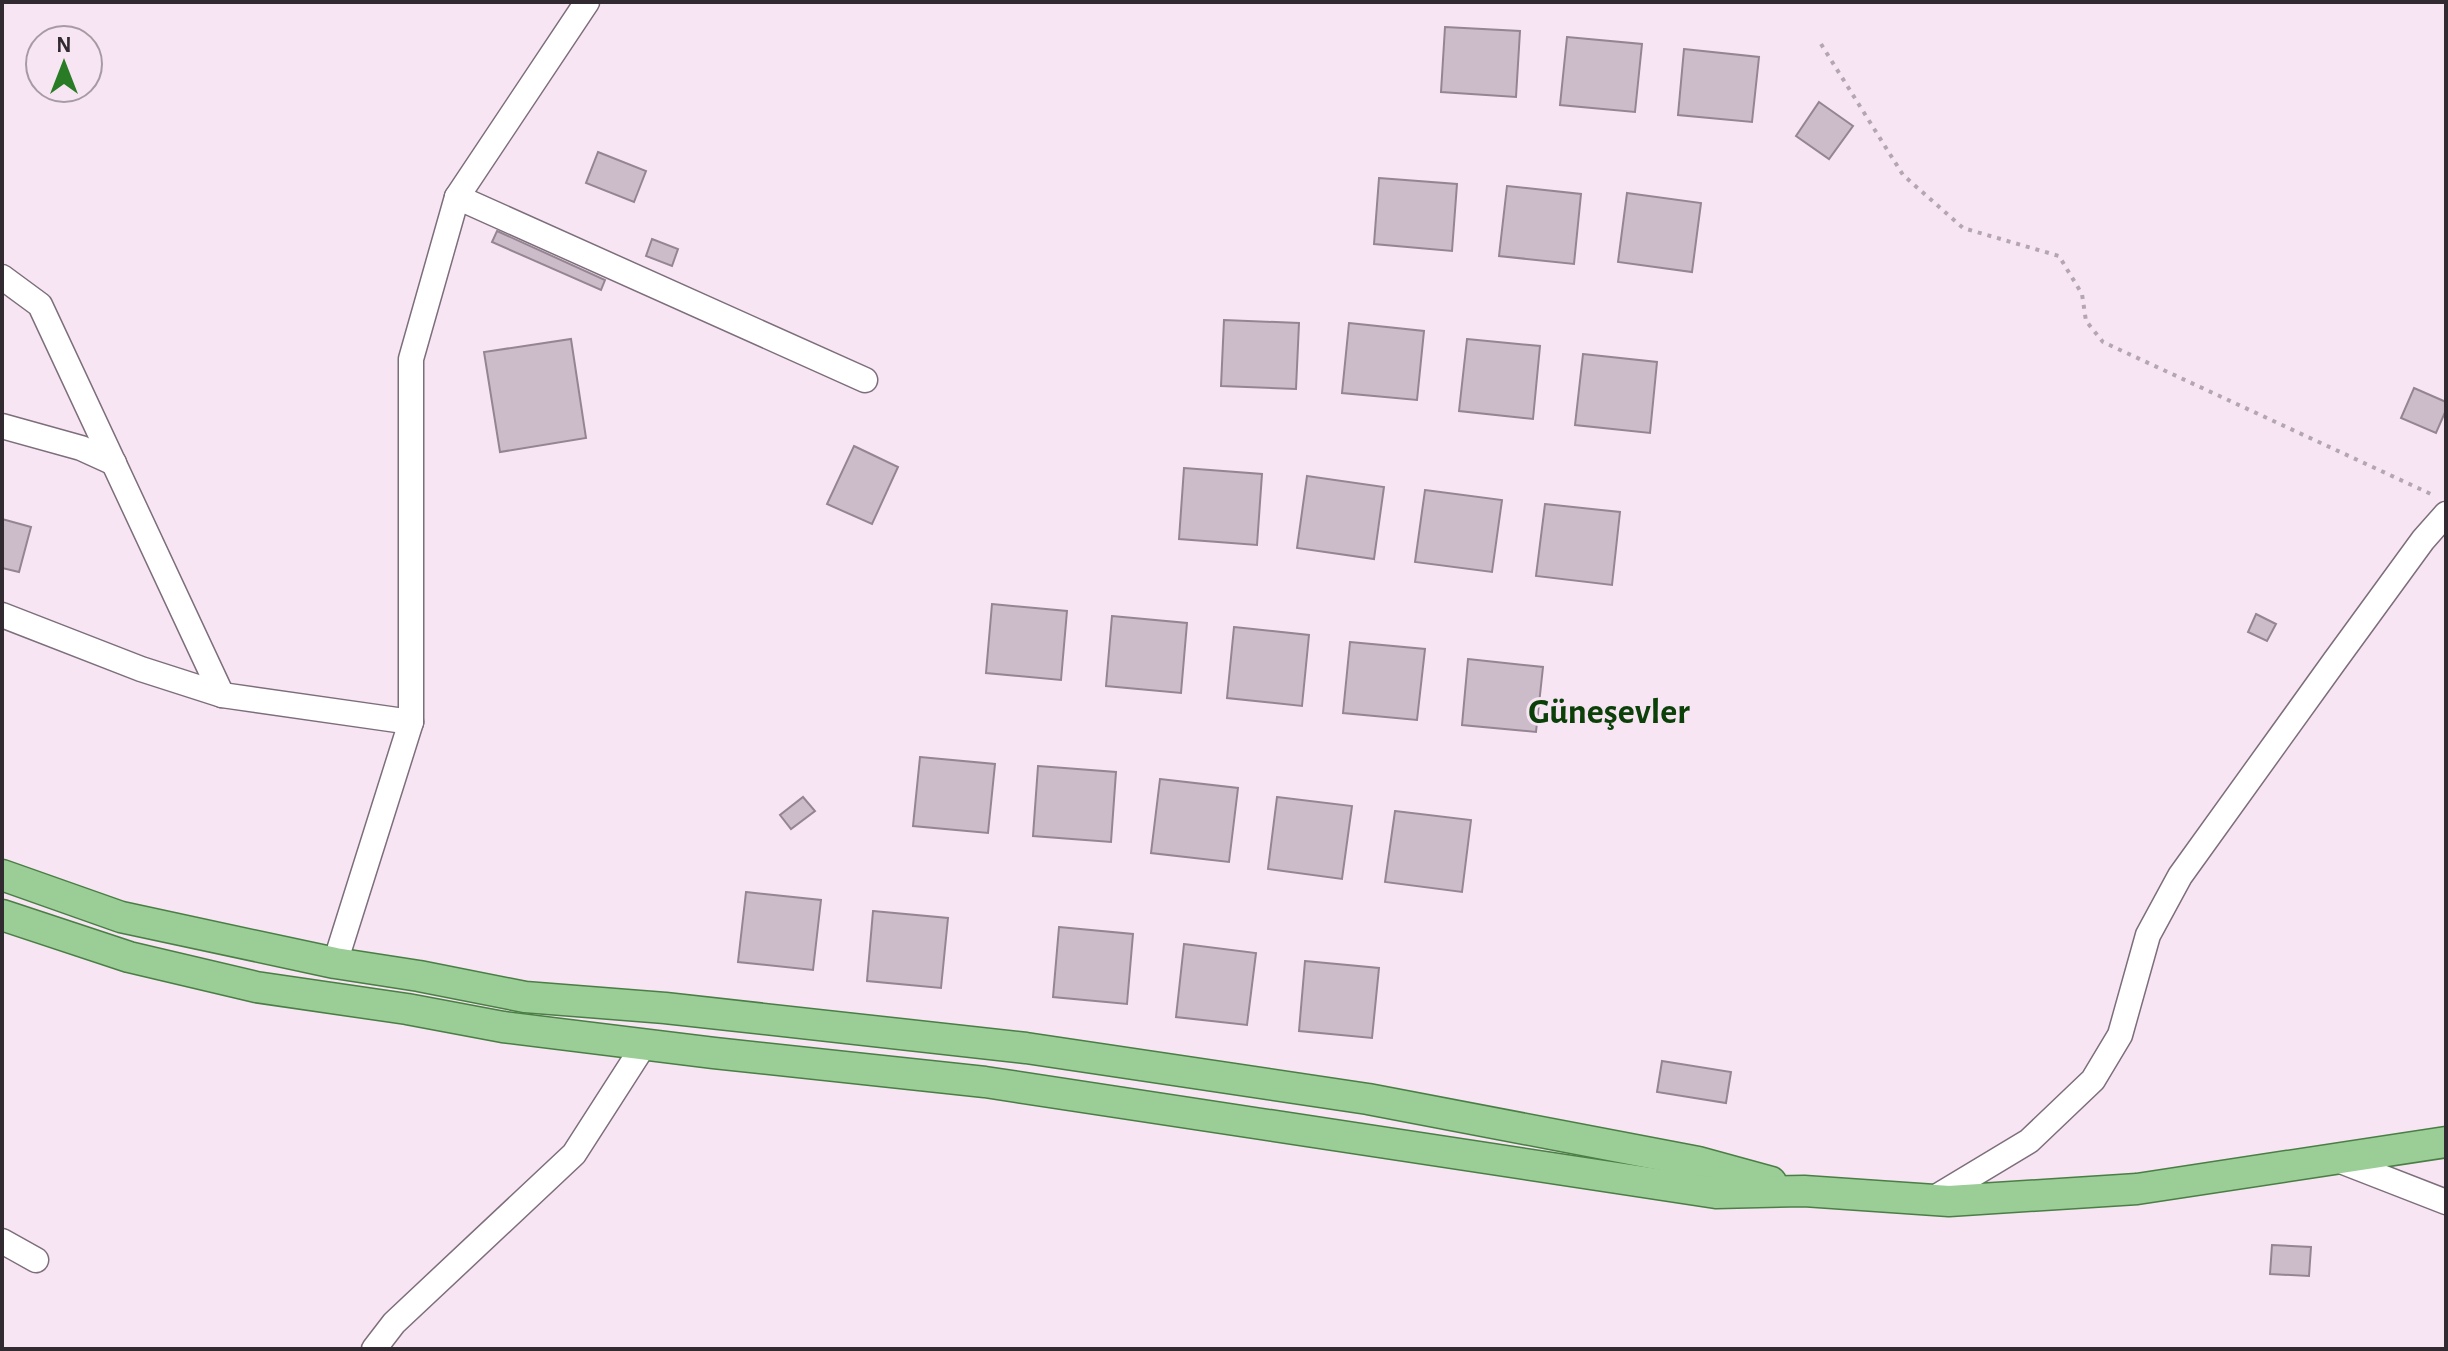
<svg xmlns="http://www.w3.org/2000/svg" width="2448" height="1351" font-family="'Alegreya Sans',sans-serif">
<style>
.building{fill:#ccbbc9;stroke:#958592;stroke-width:2}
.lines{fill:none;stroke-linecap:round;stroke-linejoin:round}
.minor-casing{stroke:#7d6e7b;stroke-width:27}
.major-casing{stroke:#4a7e45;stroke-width:33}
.path{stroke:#b4a6b1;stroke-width:4;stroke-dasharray:4 6;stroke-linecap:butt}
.minor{stroke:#fff;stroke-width:24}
.major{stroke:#9bcd96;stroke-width:30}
.labels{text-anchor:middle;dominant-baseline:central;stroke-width:6;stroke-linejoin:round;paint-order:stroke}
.district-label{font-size:36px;font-weight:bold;fill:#0b4008;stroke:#f7e5f3}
</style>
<rect width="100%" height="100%" fill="#f7e5f3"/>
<g class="building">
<polygon points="1445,27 1520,31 1516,97 1441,92"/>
<polygon points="1567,37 1642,44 1635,112 1560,105"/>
<polygon points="1684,49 1759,57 1752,122 1678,115"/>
<polygon points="1819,102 1853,126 1829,159 1796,136"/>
<polygon points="598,152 646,171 634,202 586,183"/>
<polygon points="1379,178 1457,184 1452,251 1374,244"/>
<polygon points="1507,186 1581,194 1574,264 1499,256"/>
<polygon points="1627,193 1701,203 1692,272 1618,262"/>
<polygon points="497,231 605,280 601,290 492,242"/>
<polygon points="652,239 678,249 672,266 646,256"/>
<polygon points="1224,320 1299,323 1296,389 1221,386"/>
<polygon points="1349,323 1424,331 1417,400 1342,393"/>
<polygon points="571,339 586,438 500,452 484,352"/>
<polygon points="1467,339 1540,346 1533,419 1459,411"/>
<polygon points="1583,354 1657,362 1650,433 1575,425"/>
<polygon points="2414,388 2446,402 2446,410 2436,433 2401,418"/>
<polygon points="854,446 898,467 872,524 827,504"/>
<polygon points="1184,468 1262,474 1257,545 1179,539"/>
<polygon points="1307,476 1384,487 1374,559 1297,548"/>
<polygon points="1425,490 1502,500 1492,572 1415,562"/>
<polygon points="1545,504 1620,512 1612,585 1536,576"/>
<polygon points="2,519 31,527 19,572 2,568"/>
<polygon points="992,604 1067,611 1061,680 986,673"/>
<polygon points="2256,614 2276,624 2267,641 2248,632"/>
<polygon points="1112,616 1187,623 1181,693 1106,686"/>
<polygon points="1234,627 1309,635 1302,706 1227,698"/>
<polygon points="1350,642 1425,649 1417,720 1343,713"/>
<polygon points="1468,659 1543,667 1536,732 1462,725"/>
<polygon points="920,757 995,764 988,833 913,826"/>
<polygon points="1038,766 1116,772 1111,842 1033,836"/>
<polygon points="1160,779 1238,788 1229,862 1151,853"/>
<polygon points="803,797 815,811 791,829 780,815"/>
<polygon points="1277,797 1352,806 1342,879 1268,869"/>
<polygon points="1395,811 1471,820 1462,892 1385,882"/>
<polygon points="746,892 821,900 813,970 738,962"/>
<polygon points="873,911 948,918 941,988 867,981"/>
<polygon points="1059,927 1133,934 1127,1004 1053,997"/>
<polygon points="1184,944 1256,953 1247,1025 1176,1017"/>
<polygon points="1305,961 1379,968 1372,1038 1299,1031"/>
<polygon points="1662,1061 1731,1072 1726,1103 1657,1092"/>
<polygon points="2272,1245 2311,1247 2309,1276 2270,1274"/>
</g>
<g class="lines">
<g class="minor-casing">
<g id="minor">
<polyline points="457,197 865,380"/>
<polyline points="2,277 40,305 222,695"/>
<polyline points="2,426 81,448 114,463"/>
<polyline points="2,615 141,669 222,695 411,722"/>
<polyline points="335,963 411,722 411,359 457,197 587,2"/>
<polyline points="2338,1160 2446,1202"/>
<polyline points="1931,1200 2029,1141 2093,1080 2120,1035 2148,935 2180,876 2334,662 2423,540 2446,514"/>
<polyline points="2,1241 36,1260"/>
<polyline points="374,1349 394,1323 574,1154 644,1045"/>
</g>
</g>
<g class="major-casing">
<g id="major">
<polyline points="2,875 121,917 335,963 419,976 525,997 665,1008 1026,1048 1368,1099 1698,1162 1771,1182"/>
<polyline points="2,915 129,957 256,987 407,1009 503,1027 714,1053 985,1082 1716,1193 1804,1191 1949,1201 2137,1189 2446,1142"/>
</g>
</g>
<polyline class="path" points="1821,44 1903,175 1963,228 2059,256 2082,294 2086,321 2103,342 2433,495"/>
<use href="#minor" class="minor"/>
<use href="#major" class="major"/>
</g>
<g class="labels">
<g class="district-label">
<text x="1609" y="712">Güneşevler</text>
</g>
</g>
<rect width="2448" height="1351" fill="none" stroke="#312a30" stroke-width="8"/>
<g transform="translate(64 64)"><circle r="38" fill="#f7e5f3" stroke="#a89aa5" stroke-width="2"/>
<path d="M0-6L14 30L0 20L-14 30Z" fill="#2a7b25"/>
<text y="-12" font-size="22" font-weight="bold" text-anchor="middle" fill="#312a30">N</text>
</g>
</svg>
